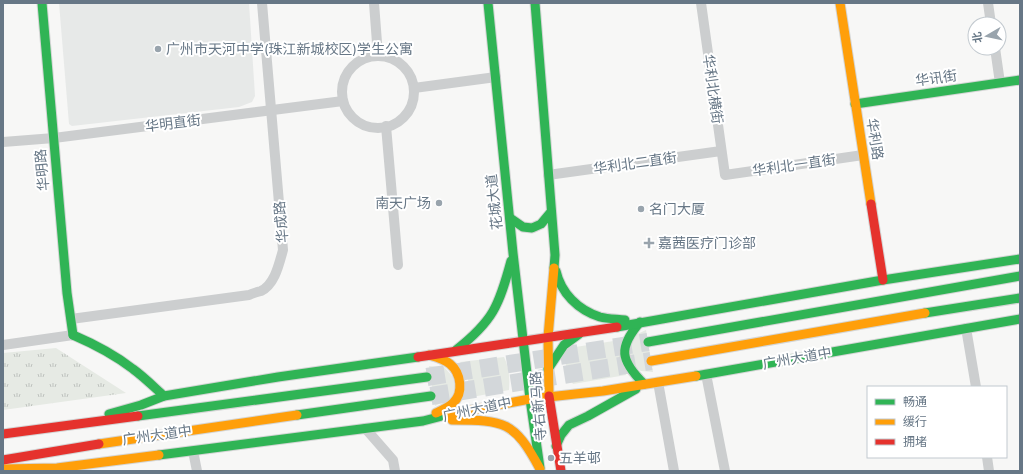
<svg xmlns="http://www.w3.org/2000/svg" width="1023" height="474" font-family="Mulish,'Noto Sans SC',sans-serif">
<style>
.built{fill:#e7e9e8}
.green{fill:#e6eae4}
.park{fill:url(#park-tufts)}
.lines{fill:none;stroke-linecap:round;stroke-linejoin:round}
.highway-tunnel{stroke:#d3d7da;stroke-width:18;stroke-dasharray:18 9;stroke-linecap:butt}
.fast-casing{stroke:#d4d5d5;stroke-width:11}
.slow-casing{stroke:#d4d5d5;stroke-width:11}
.jam-casing{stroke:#d4d5d5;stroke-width:11}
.street{stroke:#cccecf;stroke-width:10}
.fast{stroke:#30b455;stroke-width:9}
.slow{stroke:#ff9f0a;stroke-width:9}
.jam{stroke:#e5322d;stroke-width:9}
.poi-dot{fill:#99a4ad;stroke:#fff;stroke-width:1.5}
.labels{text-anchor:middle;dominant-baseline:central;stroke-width:4;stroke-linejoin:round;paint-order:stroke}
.poi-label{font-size:14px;fill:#677786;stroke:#fff;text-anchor:start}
.street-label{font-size:14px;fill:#677786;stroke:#fff}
</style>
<defs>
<pattern id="park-tufts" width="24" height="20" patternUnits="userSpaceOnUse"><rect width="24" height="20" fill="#e6eae4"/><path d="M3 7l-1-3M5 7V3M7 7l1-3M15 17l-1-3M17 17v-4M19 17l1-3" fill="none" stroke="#bec2be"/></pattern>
</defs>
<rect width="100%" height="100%" fill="#f7f7f6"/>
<polygon class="built" points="59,3 249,3 255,96 252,102 239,107 72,126 69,124"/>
<g class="green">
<polygon points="646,330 653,372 641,371 634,366 629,350 635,335"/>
<path d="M620,340v22l6,13 -53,9c-8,-15 -9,-20 -4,-36z"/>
<path d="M504,357c5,11 6,20 5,33l-42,8c2,-13 3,-26 -7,-36z"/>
<polygon points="429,366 444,367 453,377 455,388 451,398 435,406"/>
</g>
<polygon class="park" points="56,348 126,393 3,410 3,353"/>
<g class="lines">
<g class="highway-tunnel">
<polyline points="427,377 648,342"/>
<polyline points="431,396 651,361"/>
</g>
<g class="fast-casing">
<g id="fast">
<polyline points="42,3 67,293 73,335"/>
<polyline points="488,3 513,253 530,399"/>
<polyline points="535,3 555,255 554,268"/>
<polyline points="855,104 1020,80"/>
<polyline points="510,218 523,227 532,228 541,224 551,212"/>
<path d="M556,271c5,22 22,39 44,46 8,2 17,2 25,3"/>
<polyline points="925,313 1020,298"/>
<path d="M640,322c-22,26 -20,38 4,62"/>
<polyline points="617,327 883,280 1020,259"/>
<path d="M73,335c21,9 42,20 60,34 11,8 21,18 31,27"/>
<polyline points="648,342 1020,276"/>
<path d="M456,350c37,-29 43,-44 55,-89"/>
<polyline points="548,369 564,345 579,334"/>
<polyline points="696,376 1020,319"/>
<polyline points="530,399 540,468"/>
<polyline points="109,414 141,405 164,396 278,377 418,357"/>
<polyline points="297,415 431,396"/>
<polyline points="138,416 427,377"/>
<polyline points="556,446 561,435 569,425 588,416 636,389"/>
<polyline points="159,455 423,421 450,414"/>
</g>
</g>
<g class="slow-casing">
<g id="slow">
<polyline points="840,3 871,204"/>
<path d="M429,355c7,2 15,4 21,9 11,9 14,29 3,39 -5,5 -11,7 -17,10"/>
<polyline points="651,361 925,313"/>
<polyline points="549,396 548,337 554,268"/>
<polyline points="450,414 530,399 603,391 696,376"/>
<path d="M452,420c53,0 62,1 88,49"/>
<polyline points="99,444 297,415"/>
<polyline points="3,469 57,468 159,455"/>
</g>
</g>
<g class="jam-casing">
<g id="jam">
<polyline points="871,204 883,280"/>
<polyline points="418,357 617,327"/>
<polyline points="549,396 561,471"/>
<polyline points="3,434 138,416"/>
<polyline points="3,460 99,444"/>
</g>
</g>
<g class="street">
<polyline points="374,3 378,56"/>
<polyline points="701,3 725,175 863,155"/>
<polyline points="988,3 991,24"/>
<polyline points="995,48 1000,83"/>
<circle cx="378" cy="92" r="36"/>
<polyline points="414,88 496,77"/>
<polyline points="386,126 398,265"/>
<polyline points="3,142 54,138 343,101"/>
<polyline points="548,175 721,151"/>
<path d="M71,319l178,-24c4,-2 8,-3 12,-4 14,-7 18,-27 22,-41l-21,-247"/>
<polyline points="966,328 976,387"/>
<polyline points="3,345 73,335"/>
<polyline points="706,374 725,471"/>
<polyline points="658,382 674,471"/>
<polyline points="365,428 393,460 395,471"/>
<polyline points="193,451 197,471"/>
<polyline points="987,457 989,471"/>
</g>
<use href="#fast" class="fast"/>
<use href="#slow" class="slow"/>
<use href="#jam" class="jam"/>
</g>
<g class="poi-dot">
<circle cx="158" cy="49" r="4"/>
<circle cx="439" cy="203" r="4"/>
<circle cx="641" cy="209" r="4"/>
<path d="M647 237h4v4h4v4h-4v4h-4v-4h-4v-4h4z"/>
<circle cx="551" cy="458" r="4"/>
</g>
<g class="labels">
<g class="poi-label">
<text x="166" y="49">广州市天河中学(珠江新城校区)学生公寓</text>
<text x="431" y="203" text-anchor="end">南天广场</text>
<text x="649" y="209">名门大厦</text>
<text x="658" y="243">嘉茜医疗门诊部</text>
<text x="559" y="458">五羊邨</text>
</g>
<g class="street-label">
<text transform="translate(936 78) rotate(-8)">华讯街</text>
<text transform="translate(713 89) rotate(82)">华利北横街</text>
<text transform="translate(173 123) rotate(-7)">华明直街</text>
<text transform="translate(875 139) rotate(81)">华利路</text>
<text transform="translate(635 163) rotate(-8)">华利北二直街</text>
<text transform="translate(794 165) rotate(-8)">华利北一直街</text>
<text transform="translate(42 170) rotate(-95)">华明路</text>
<text transform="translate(494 202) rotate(-96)">花城大道</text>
<text transform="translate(281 222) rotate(-95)">华成路</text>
<text transform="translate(797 358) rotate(-10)">广州大道中</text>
<text transform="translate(538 406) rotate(-95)">寺右新马路</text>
<text transform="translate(477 409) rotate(-12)">广州大道中</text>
<text transform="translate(157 435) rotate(-8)">广州大道中</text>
</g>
</g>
<rect width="1023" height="474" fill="none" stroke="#677786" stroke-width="8"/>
<rect x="867" y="386" width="140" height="72" fill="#ffffff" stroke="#c2c9cf"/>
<rect x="875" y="399" width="20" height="6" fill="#30b455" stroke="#c2c9cf"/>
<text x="903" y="406" font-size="12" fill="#677786">畅通</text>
<rect x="875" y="419" width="20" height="6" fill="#ff9f0a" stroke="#c2c9cf"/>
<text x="903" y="426" font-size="12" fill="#677786">缓行</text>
<rect x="875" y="439" width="20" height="6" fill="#e5322d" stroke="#c2c9cf"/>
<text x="903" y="446" font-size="12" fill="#677786">拥堵</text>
<g transform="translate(987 36) rotate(261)"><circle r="19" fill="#ffffff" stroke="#c2c9cf"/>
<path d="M0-3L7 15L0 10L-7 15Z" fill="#99a4ad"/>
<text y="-6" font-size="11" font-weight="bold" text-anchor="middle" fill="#677786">北</text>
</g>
</svg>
